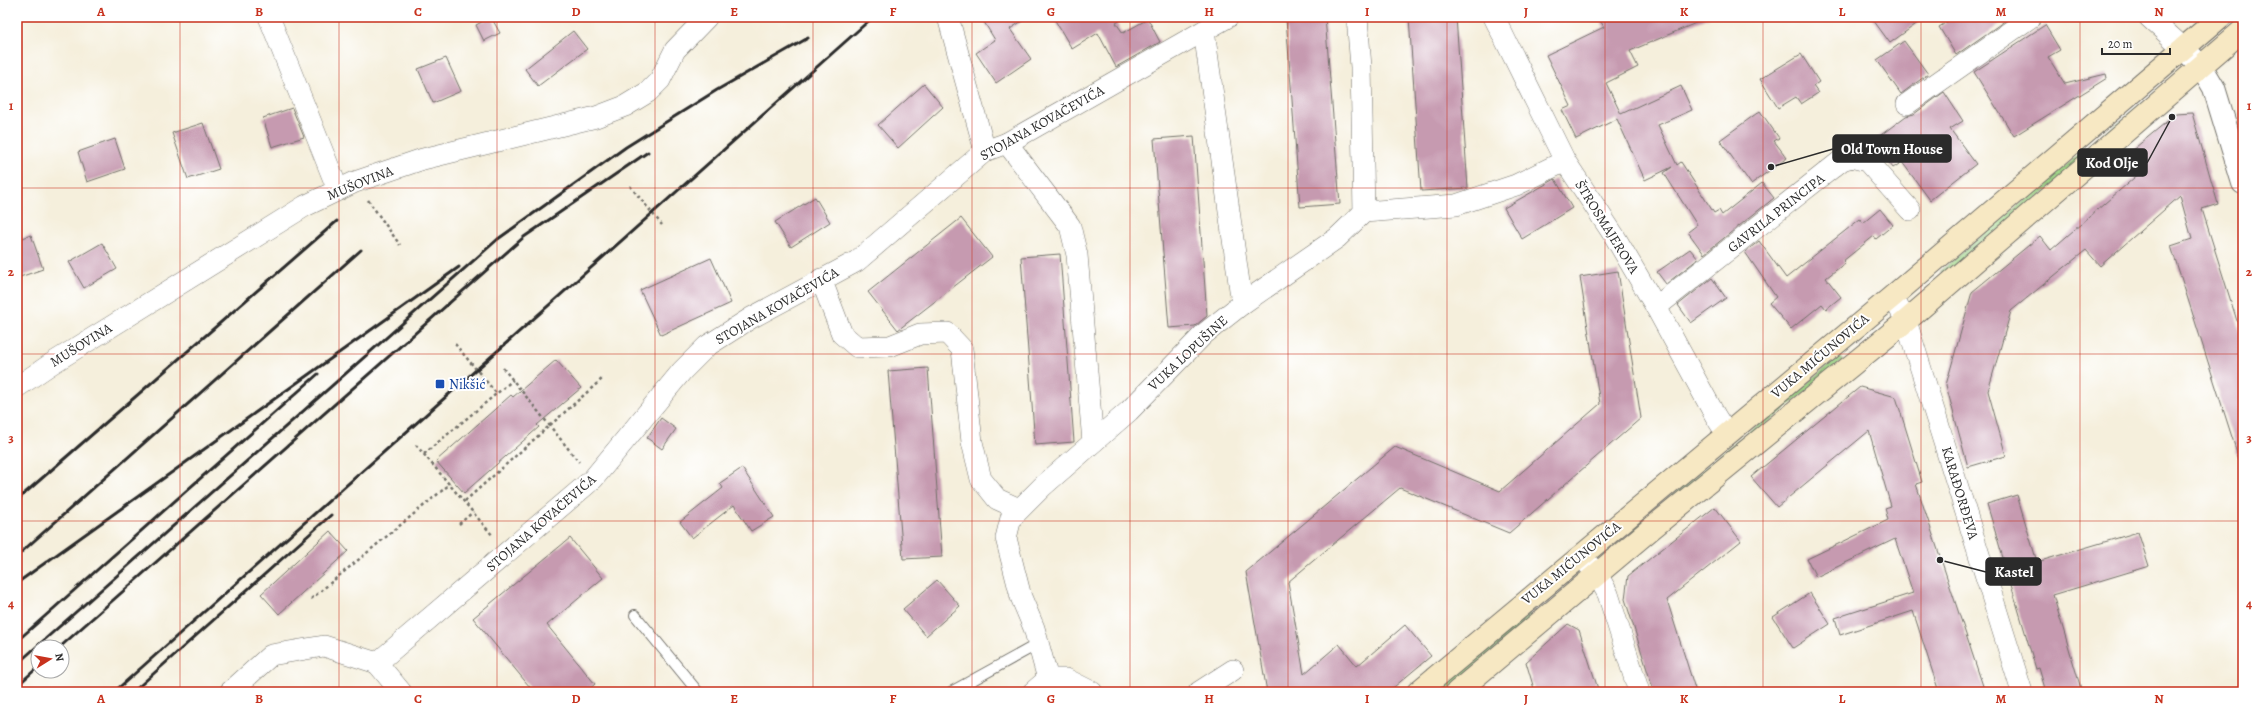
<svg xmlns="http://www.w3.org/2000/svg" width="2260" height="709" font-family="Alegreya,serif">
<style>
.grass{fill:url(#grass-dots);stroke:#67825a}
.building{fill:#c69ab0}
.lines{fill:none;stroke-linecap:round;stroke-linejoin:round}
.service-casing{stroke:#727069;stroke-width:12}
.minor-casing{stroke:#727069;stroke-width:22}
.tertiary-casing{stroke:#727069;stroke-width:24}
.secondary-casing{stroke:#727069;stroke-width:24}
.path{stroke:#727069;stroke-width:2.5;stroke-dasharray:3 3;stroke-linecap:butt}
.service{stroke:#fff;stroke-width:10}
.minor{stroke:#fff;stroke-width:21}
.tertiary{stroke:#fff;stroke-width:22}
.secondary{stroke:#f7e8c3;stroke-width:22}
.rail{stroke:#2b2b2b;stroke-width:3}
.grid{fill:none;stroke:#c8321e;stroke-width:1;stroke-opacity:0.55}
.transit-dot{fill:#1a4fb4;stroke:#fff;stroke-width:1.5}
.labels{text-anchor:middle;dominant-baseline:central;stroke-width:4;stroke-linejoin:round;paint-order:stroke}
.street-label{font-size:14px;fill:#2b2b2b;stroke:#fff}
.transit-label{font-size:14px;fill:#164399;stroke:#fff;text-anchor:start}
.leader{fill:none;stroke:#2b2b2b;stroke-width:1.5}
.callout-dot{fill:#2b2b2b;stroke:#fff;stroke-width:1.5}
.callout{fill:#2b2b2b;stroke:#2b2b2b;stroke-width:1.5}
.callout-label{font-size:15px;text-anchor:middle;font-weight:bold;fill:#fff}
.neatline{fill:none;stroke:#c8321e;stroke-width:1.5}
.grid-label{font-size:13px;text-anchor:middle;font-weight:bold;fill:#c8321e}
</style>
<defs>
<pattern id="grass-dots" width="8" height="8" patternUnits="userSpaceOnUse"><rect width="8" height="8" fill="#a3d98a"/><path d="M2 2h.1M6 6h.1" fill="none" stroke="#8cba77" stroke-width="1.8" stroke-linecap="round"/></pattern>
</defs>
<rect width="100%" height="100%" fill="#fff"/>
<filter id="ink" filterUnits="userSpaceOnUse"><feTurbulence type="fractalNoise" baseFrequency=".025" numOctaves="2"/><feDisplacementMap in="SourceGraphic" scale="8" xChannelSelector="R" yChannelSelector="G"/><feConvolveMatrix kernelMatrix="1 2 1 2 8 2 1 2 1" color-interpolation-filters="sRGB"/></filter>
<filter id="wash" filterUnits="userSpaceOnUse"><feTurbulence type="fractalNoise" baseFrequency=".012" numOctaves="4" result="noise"/><feDisplacementMap in="SourceGraphic" scale="16" xChannelSelector="R" yChannelSelector="G"/><feGaussianBlur stdDeviation="0.9" result="paint"/><feColorMatrix in="noise" values="0 0 0 0 0 0 0 0 0 0 0 0 0 0 0 0 0 1.4 0 .05"/><feComposite in="paint" operator="in"/></filter>
<g filter="url(#wash)">
<rect width="100%" height="100%" fill="#f5efdc"/>
<g class="grass">
<polygon points="2142,102 2147,107 1945,276 1940,271"/>
<polygon points="1839,357 1843,361 1634,533 1631,529"/>
<polygon points="1529,613 1533,618 1445,692 1435,692"/>
</g>
<g id="blocks">
<g class="building">
<polygon points="491,17 500,33 484,41 476,25"/>
<polygon points="981,17 1028,17 1010,29 1031,59 996,83 976,53 995,40"/>
<polygon points="1053,17 1126,17 1116,23 1123,33 1148,19 1160,42 1116,67 1098,33 1072,49"/>
<polygon points="1325,17 1340,204 1300,207 1286,19"/>
<polygon points="1409,17 1456,17 1468,188 1421,191"/>
<polygon points="1598,17 1710,17 1630,51 1638,67 1606,83 1621,114 1681,86 1692,110 1658,125 1677,165 1681,162 1714,213 1719,210 1722,215 1762,183 1774,198 1704,254 1688,232 1697,225 1664,173 1672,167 1645,180 1617,119 1576,139 1562,110 1571,106 1546,55 1604,27"/>
<polygon points="1871,17 1926,17 1890,43"/>
<polygon points="1955,17 2004,17 2006,20 1956,55 1939,27"/>
<polygon points="2045,25 2060,50 2048,57 2065,84 2106,74 2107,78 2014,136 1974,72"/>
<polygon points="573,31 587,49 538,86 525,69"/>
<polygon points="1904,41 1928,74 1901,94 1877,60"/>
<polygon points="1801,54 1819,82 1813,86 1818,93 1801,104 1796,97 1778,108 1760,79"/>
<polygon points="446,58 461,91 433,103 418,69"/>
<polygon points="924,84 943,107 898,148 878,125"/>
<polygon points="1944,92 1963,121 1950,129 1976,164 1930,200 1902,162 1893,168 1873,141 1906,116 1914,114"/>
<polygon points="292,108 304,137 272,147 263,118"/>
<polygon points="1760,111 1779,138 1774,141 1787,158 1751,184 1720,140"/>
<polygon points="2192,113 2218,204 2202,209 2243,340 2243,458 2239,459 2171,246 2192,239 2180,196 2100,266 2086,250 2011,311 1988,391 2006,456 1968,467 1946,385 1972,292 2040,236 2051,250 2142,171 2130,152 2176,114"/>
<polygon points="203,123 219,169 188,179 172,133"/>
<polygon points="1194,136 1207,316 1195,326 1169,328 1154,139"/>
<polygon points="115,139 125,169 87,182 78,152"/>
<polygon points="1555,179 1572,208 1522,239 1504,208"/>
<polygon points="815,197 830,222 791,247 775,222"/>
<polygon points="1880,209 1893,225 1876,239 1874,236 1843,261 1845,263 1826,278 1841,297 1826,309 1822,304 1791,329 1769,303 1776,297 1745,252 1759,241 1786,278 1860,219 1863,223"/>
<polygon points="961,218 992,257 898,330 868,292"/>
<polygon points="31,235 43,269 17,278 17,240"/>
<polygon points="102,243 117,269 84,288 69,262"/>
<polygon points="1690,249 1698,259 1666,284 1657,272"/>
<polygon points="1060,254 1074,442 1035,445 1021,257"/>
<polygon points="711,258 731,303 661,335 640,290"/>
<polygon points="1618,271 1641,418 1509,533 1400,488 1288,582 1304,674 1339,644 1357,666 1405,625 1431,656 1388,692 1267,692 1246,572 1395,447 1500,491 1600,404 1580,277"/>
<polygon points="1712,278 1726,298 1691,323 1678,305"/>
<polygon points="556,360 581,388 537,425 539,427 464,493 436,461 511,395 513,397"/>
<polygon points="928,368 942,557 903,559 888,371"/>
<polygon points="1860,387 1896,397 1922,482 1916,484 1985,692 1939,692 1913,611 1840,635 1835,618 1913,593 1895,539 1816,577 1807,559 1888,520 1885,508 1891,506 1869,431 1777,507 1751,477"/>
<polygon points="661,418 676,429 662,449 647,438"/>
<polygon points="742,468 774,517 751,531 734,505 692,538 680,522 723,488 720,483"/>
<polygon points="2017,495 2037,562 2138,532 2149,566 2053,595 2082,692 2046,692 2039,668 2036,669 1987,504"/>
<polygon points="1715,507 1741,541 1667,600 1696,692 1654,692 1625,599 1628,576"/>
<polygon points="330,531 348,551 279,614 261,594"/>
<polygon points="570,538 603,578 547,625 595,684 586,692 534,692 473,618"/>
<polygon points="937,580 960,606 926,636 903,609"/>
<polygon points="1810,593 1830,624 1793,648 1773,617"/>
<polygon points="1568,624 1579,630 1599,692 1535,692 1526,662"/>
</g>
</g>
</g>
<g filter="url(#ink)">
<use href="#blocks" fill-opacity="0" stroke="#727069" stroke-width="1"/>
<g class="lines">
<g class="service-casing">
<g id="service">
<polyline points="635,615 698,692"/>
<polyline points="951,692 1038,644"/>
</g>
</g>
<g class="minor-casing">
<g id="minor">
<polyline points="269,17 338,190"/>
<polyline points="948,17 985,151"/>
<polyline points="1494,17 1565,161 1615,237 1656,307 1716,417 1727,434"/>
<polyline points="2149,17 2183,48"/>
<polyline points="1204,31 1242,304"/>
<polyline points="1907,104 2031,17"/>
<polyline points="1007,143 1070,226 1077,255 1093,442"/>
<polyline points="1364,212 1456,205 1516,185 1565,161"/>
<polyline points="821,279 842,334 857,347 890,346 920,334 947,333 962,349 972,442 981,479 997,499 1019,509"/>
<polyline points="1893,296 1906,321 2022,692"/>
<polyline points="1656,307 1842,160 1851,157 1867,161 1910,210"/>
<polyline points="17,387 51,364 305,206 355,182 423,159 596,117 625,106 648,92 660,80 675,50 707,17"/>
<polyline points="1581,556 1597,574 1608,594 1639,692"/>
<polyline points="377,663 593,479 682,371 707,346 751,318 857,261 985,151 1007,143 1228,17"/>
<polyline points="377,663 401,692"/>
<polyline points="1048,679 1034,628 1021,597 1006,538 1011,518 1043,486 1129,411 1204,334 1242,304 1337,238 1364,212 1361,67 1357,17"/>
<polyline points="230,692 271,655 324,646 377,663"/>
<polyline points="1033,692 1048,679 1066,679 1092,692"/>
<polyline points="1199,692 1233,670"/>
</g>
</g>
<g class="tertiary-casing">
<polyline id="tertiary" points="2183,48 2201,66 2214,88 2243,183"/>
</g>
<g class="secondary-casing">
<g id="secondary">
<polyline points="1418,692 1893,296 2220,17"/>
<polyline points="1457,692 1652,528 1906,321 2243,30"/>
</g>
</g>
<g class="path">
<polyline points="630,186 662,225"/>
<polyline points="368,200 400,245"/>
<polyline points="455,344 496,393"/>
<polyline points="503,368 579,462"/>
<polyline points="416,445 493,536"/>
<polyline points="424,454 513,380"/>
<polyline points="465,501 602,379"/>
<polyline points="459,524 473,512"/>
<polyline points="311,599 450,484"/>
<polyline points="475,692 479,689 482,692"/>
</g>
<use href="#service" class="service"/>
<use href="#minor" class="minor"/>
<use href="#tertiary" class="tertiary"/>
<use href="#secondary" class="secondary"/>
<g class="rail">
<polyline points="17,500 337,221"/>
<polyline points="17,556 361,250"/>
<polyline points="17,583 459,267"/>
<polyline points="17,641 318,374"/>
<polyline points="60,647 524,237 648,152"/>
<polyline points="17,664 498,239 626,147 717,90 808,38"/>
<polyline points="17,686 38,667"/>
<polyline points="114,692 873,17"/>
<polyline points="133,692 331,515"/>
</g>
</g>
</g>
<path class="grid" d="M180,17v675M339,17v675M497,17v675M655,17v675M813,17v675M972,17v675M1130,17v675M1288,17v675M1447,17v675M1605,17v675M1763,17v675M1921,17v675M2080,17v675M17,188h2226M17,354h2226M17,521h2226"/>
<rect class="transit-dot" x="435" y="379" width="10" height="10" rx="2"/>
<g class="labels">
<g class="street-label">
<text transform="translate(1042 123) rotate(-29)">STOJANA KOVAČEVIĆA</text>
<text transform="translate(360 183) rotate(-22)">MUŠOVINA</text>
<text transform="translate(1776 213) rotate(-38)">GAVRILA PRINCIPA</text>
<text transform="translate(1607 227) rotate(58)">ŠTROSMAJEROVA</text>
<text transform="translate(777 306) rotate(-30)">STOJANA KOVAČEVIĆA</text>
<text transform="translate(81 345) rotate(-32)">MUŠOVINA</text>
<text transform="translate(1188 353) rotate(-43)">VUKA LOPUŠINE</text>
<text transform="translate(1820 356) rotate(-40)">VUKA MIĆUNOVIĆA</text>
<text transform="translate(1960 493) rotate(73)">KARAĐORĐEVA</text>
<text transform="translate(541 523) rotate(-41)">STOJANA KOVAČEVIĆA</text>
<text transform="translate(1571 563) rotate(-39)">VUKA MIĆUNOVIĆA</text>
</g>
<g class="transit-label">
<text x="449" y="384">Nikšić</text>
</g>
</g>
<path class="leader" d="M1771 167L1833 149M2172 117L2147 163M1940 560L1986 572"/>
<g class="callout-dot">
<circle cx="1771" cy="167" r="4"/>
<circle cx="2172" cy="117" r="4"/>
<circle cx="1940" cy="560" r="4"/>
</g>
<g class="callout">
<rect x="1833" y="135" width="118" height="27" rx="4"/>
<rect x="2078" y="149" width="69" height="27" rx="4"/>
<rect x="1986" y="558" width="55" height="27" rx="4"/>
</g>
<g class="callout-label">
<text x="1892" y="154">Old Town House</text>
<text x="2112" y="168">Kod Olje</text>
<text x="2014" y="577">Kastel</text>
</g>
<rect width="2260" height="709" fill="none" stroke="#fff" stroke-width="44"/>
<g transform="translate(50 659) rotate(79)"><circle r="19" fill="#ffffff" stroke="#aaaaaa"/>
<path d="M0-3L7 15L0 10L-7 15Z" fill="#c8321e"/>
<text y="-6" font-size="11" font-weight="bold" text-anchor="middle" fill="#2b2b2b">N</text>
</g>
<path d="M2102 48v6h68v-6" fill="none" stroke="#2b2b2b" stroke-width="2"/>
<text x="2108" y="48" font-size="12" fill="#2b2b2b" stroke="#ffffff" stroke-width="3" paint-order="stroke">20 m</text>
<rect x="22" y="22" width="2216" height="665" class="neatline"/>
<g class="grid-label">
<text x="101" y="16">A</text>
<text x="259" y="16">B</text>
<text x="418" y="16">C</text>
<text x="576" y="16">D</text>
<text x="734" y="16">E</text>
<text x="893" y="16">F</text>
<text x="1051" y="16">G</text>
<text x="1209" y="16">H</text>
<text x="1367" y="16">I</text>
<text x="1526" y="16">J</text>
<text x="1684" y="16">K</text>
<text x="1842" y="16">L</text>
<text x="2001" y="16">M</text>
<text x="2159" y="16">N</text>
<text x="11" y="110">1</text>
<text x="2249" y="110">1</text>
<text x="11" y="276">2</text>
<text x="2249" y="276">2</text>
<text x="11" y="442">3</text>
<text x="2249" y="442">3</text>
<text x="11" y="608">4</text>
<text x="2249" y="608">4</text>
<text x="101" y="703">A</text>
<text x="259" y="703">B</text>
<text x="418" y="703">C</text>
<text x="576" y="703">D</text>
<text x="734" y="703">E</text>
<text x="893" y="703">F</text>
<text x="1051" y="703">G</text>
<text x="1209" y="703">H</text>
<text x="1367" y="703">I</text>
<text x="1526" y="703">J</text>
<text x="1684" y="703">K</text>
<text x="1842" y="703">L</text>
<text x="2001" y="703">M</text>
<text x="2159" y="703">N</text>
</g>
</svg>
